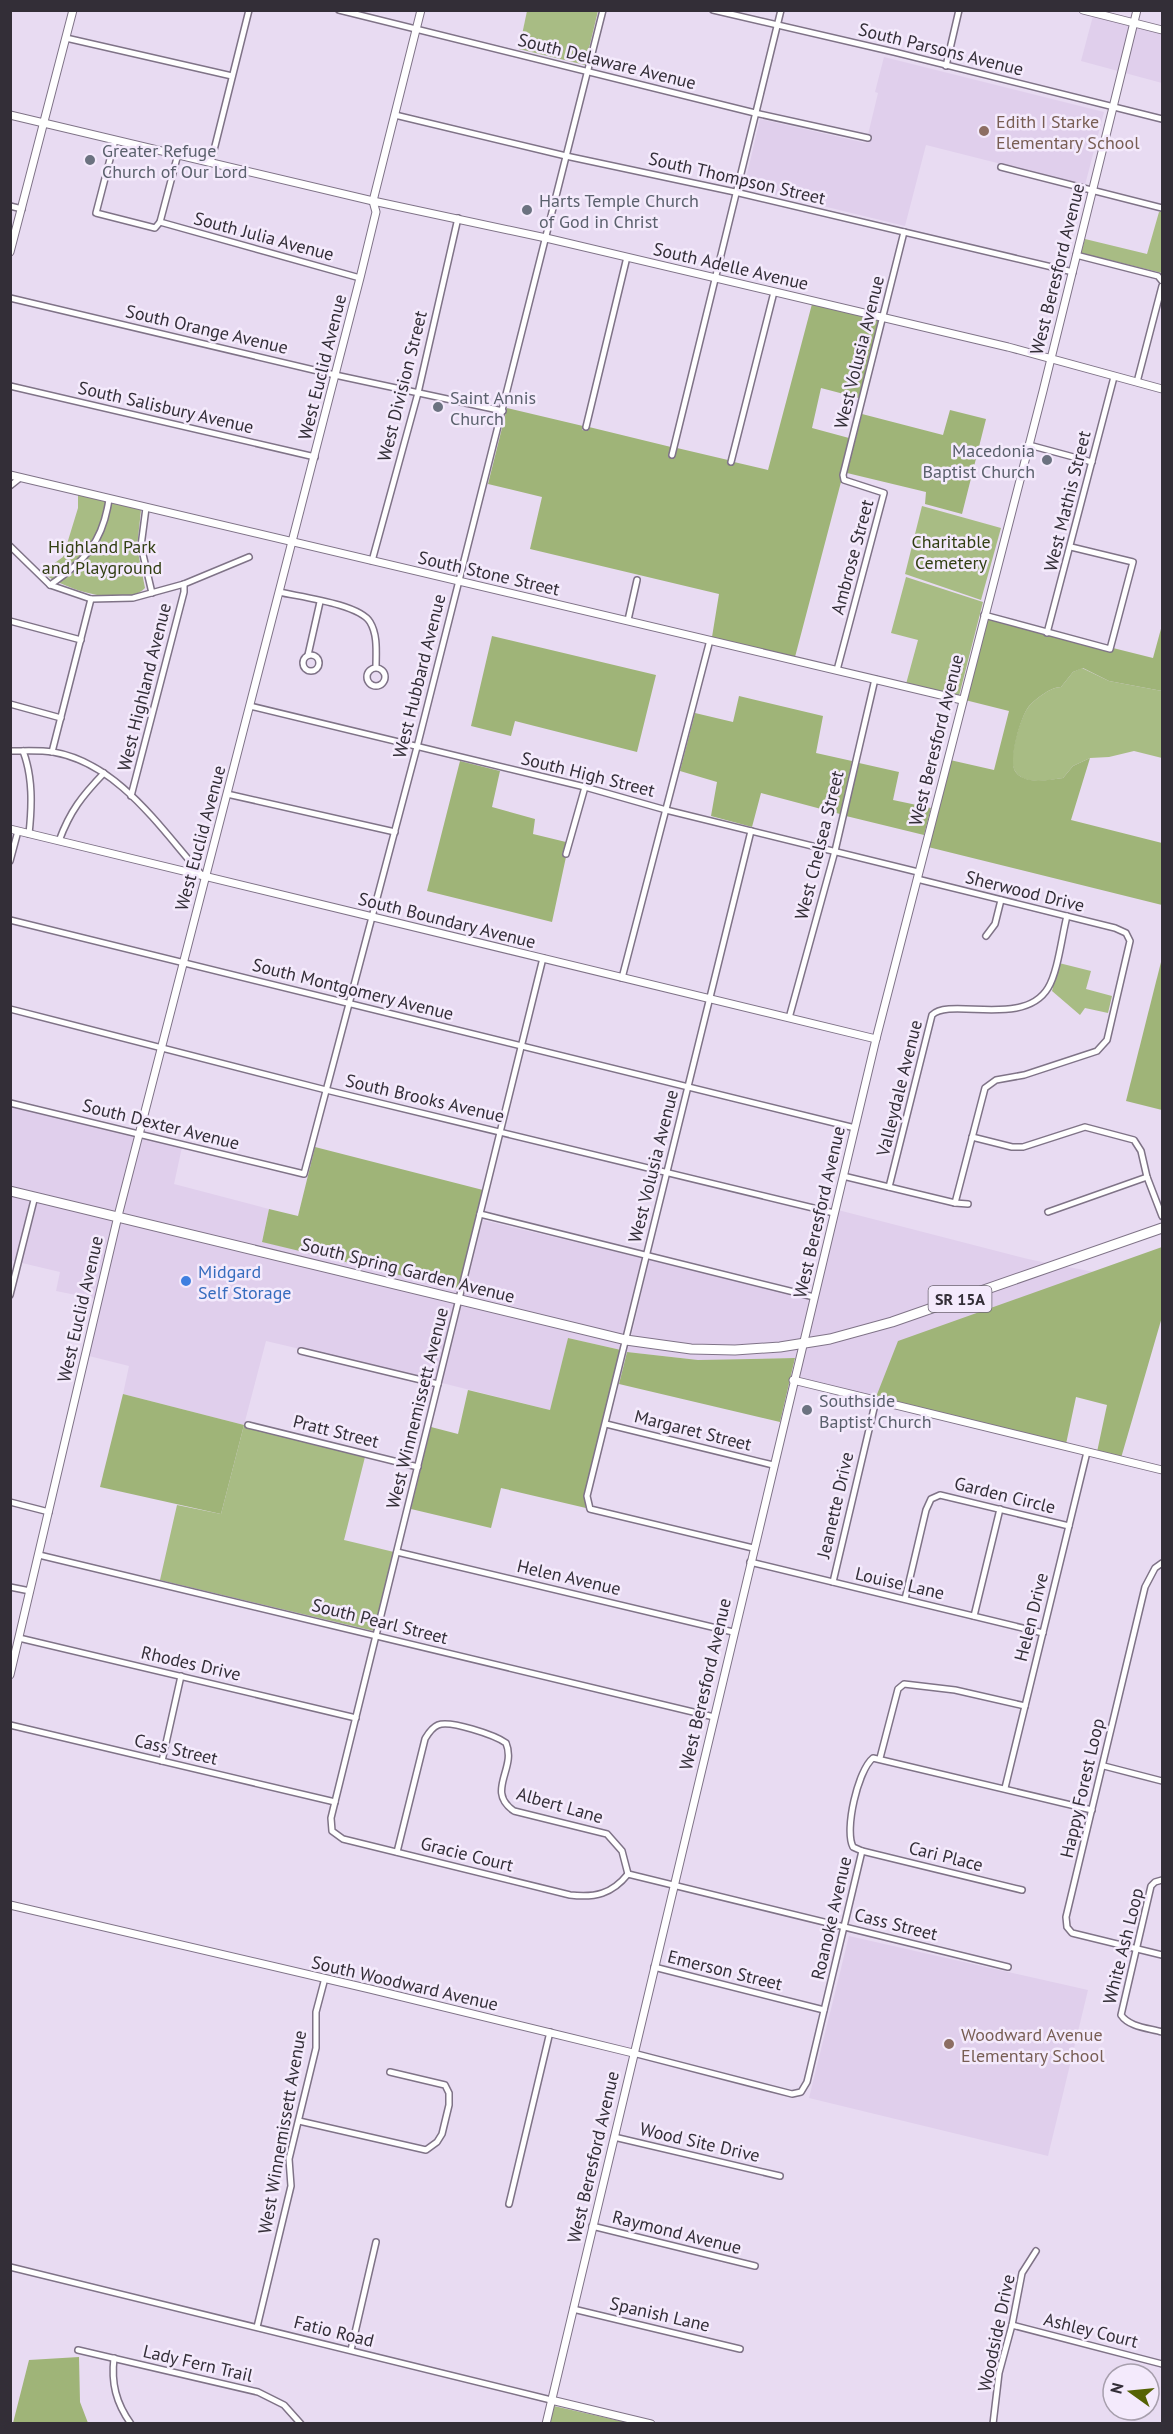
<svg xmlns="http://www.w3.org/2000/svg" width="1173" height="2434" font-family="'PT Sans',sans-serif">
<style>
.built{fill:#e0cfec}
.green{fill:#a8bc84}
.forest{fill:#9fb478}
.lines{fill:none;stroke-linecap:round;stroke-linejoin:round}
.street-casing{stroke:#7f7387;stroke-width:8}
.secondary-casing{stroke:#7f7387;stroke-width:9}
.highway-casing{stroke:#7f7387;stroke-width:11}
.street{stroke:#fff;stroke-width:5}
.secondary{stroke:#fff;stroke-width:7}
.highway{stroke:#fff;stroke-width:9}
.education-dot{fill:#8d6e63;stroke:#f4eafc;stroke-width:2}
.worship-dot{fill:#6b7280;stroke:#f4eafc;stroke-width:2}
.shop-dot{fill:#3f7fe0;stroke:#f4eafc;stroke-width:2}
.labels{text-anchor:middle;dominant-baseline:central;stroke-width:5;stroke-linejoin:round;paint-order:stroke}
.shield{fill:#f4eafc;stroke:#6d6672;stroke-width:1.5}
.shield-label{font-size:16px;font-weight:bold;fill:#332e37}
.street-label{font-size:18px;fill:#332e37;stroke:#f4eafc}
.education-label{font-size:18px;fill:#785e54;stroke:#f4eafc;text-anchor:start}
.worship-label{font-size:18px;fill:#5b616d;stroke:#f4eafc;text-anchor:start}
.park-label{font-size:18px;fill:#323f13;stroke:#f4eafc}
.shop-label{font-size:18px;fill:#366cbe;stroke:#f4eafc;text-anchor:start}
</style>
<rect width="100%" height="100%" fill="#e8dbf2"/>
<g class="built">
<polygon points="1093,16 1130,24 1118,71 1081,61"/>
<polygon points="1136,26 1162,33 1162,83 1125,73"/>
<polygon points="884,57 1104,112 1085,185 926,145 905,226 744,187 760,119 866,143 878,93 875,92"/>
<polygon points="11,1106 136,1136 115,1213 11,1187"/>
<polygon points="142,1137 182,1147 174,1184 269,1209 262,1241 476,1218 457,1296 122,1214"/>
<polygon points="11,1193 31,1198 15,1261 11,1260"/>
<polygon points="38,1200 114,1218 96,1299 56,1291 60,1272 22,1263"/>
<polygon points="838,1210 1028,1259 1052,1264 891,1320 807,1340"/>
<polygon points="120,1220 455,1302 436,1381 266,1341 244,1425 123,1394 129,1366 89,1356"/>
<polygon points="482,1220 643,1258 624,1337 463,1298"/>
<polygon points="649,1259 810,1299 800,1342 758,1346 691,1346 631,1338"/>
<polygon points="1063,1266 1094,1272 1044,1291 876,1397 797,1378 805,1347"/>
<polygon points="462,1303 623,1342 621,1350 568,1338 550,1410 442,1383"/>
<polygon points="629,1344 798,1348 795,1358 698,1360 627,1352"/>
<polygon points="849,1936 1088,1990 1048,2156 809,2098"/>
</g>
<g class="green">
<polygon points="527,11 598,11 585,65 519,49"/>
<polygon points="1159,212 1162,212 1162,273 1081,253 1085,239 1147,254"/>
<path d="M78,494l63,16 -4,37 8,41c-19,21 -84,1 -103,-16l21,-15 15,-49z"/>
<polygon points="922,506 1001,528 981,600 905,574"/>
<polygon points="906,577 983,602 959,696 906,684 918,640 891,633"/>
<path d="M1082,668l27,13 53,10v67l-28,-7 -25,6 -19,1 -17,8 -10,12c-13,2 -39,8 -48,-7 -8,-11 6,-57 15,-66 7,-7 21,-18 31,-18l12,-15z"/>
<polygon points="1059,963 1091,971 1086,989 1112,996 1108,1013 1085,1008 1080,1015 1052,991"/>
<polygon points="244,1425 365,1457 344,1540 394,1552 374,1631 160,1580 177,1505 221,1514"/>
<polygon points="554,2406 629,2423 549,2424"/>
</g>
<g class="forest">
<polygon points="812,304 879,320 859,398 821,388 812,428 849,438 840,474 841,482 795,657 712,637 719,594 530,549 542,497 488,484 507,408 583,426 582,430 588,431 589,427 671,447 668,457 674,459 677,448 728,460 727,464 733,465 734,462 768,470"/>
<polygon points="950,410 986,419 962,514 925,504 926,492 847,473 862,414 943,435"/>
<path d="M986,618l126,34 1,-4 40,10 9,-33v66l-53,-10 -26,-13 -10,4 -12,15c-10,0 -24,11 -31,18 -9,9 -22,55 -15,66 9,14 34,9 48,7l10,-12 17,-8 -19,62 91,23v62l-234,-58 22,-87 44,10 15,-59 -44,-11z"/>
<polygon points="492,636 656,675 637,752 515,721 511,736 471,726"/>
<polygon points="739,696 823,716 816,753 852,761 840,814 761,793 752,827 711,816 717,782 680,771 695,713 733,722"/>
<polygon points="460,761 500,771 492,807 535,819 533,834 566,842 562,855 566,857 552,922 427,891"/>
<polygon points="859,763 899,772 893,800 931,808 924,835 846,816"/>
<polygon points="1161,962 1162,962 1162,1110 1126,1101"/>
<polygon points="315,1147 483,1190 458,1289 262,1242 269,1209 298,1216"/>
<polygon points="1162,1247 1162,1317 1121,1458 1097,1452 1107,1405 1076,1397 1066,1444 876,1397 898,1341"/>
<polygon points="568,1338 621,1350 584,1495 586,1508 501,1488 491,1528 411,1509 431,1427 458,1434 468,1390 550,1410"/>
<polygon points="627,1352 698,1360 795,1358 780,1422 619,1384"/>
<polygon points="123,1394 244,1425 221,1514 100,1487"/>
<polygon points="79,2357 80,2402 88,2423 13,2423 29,2360"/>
</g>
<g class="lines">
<g class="street-casing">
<g id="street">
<polyline points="339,10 755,113 868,138"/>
<polyline points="713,10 894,52 1162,119"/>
<polyline points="66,38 232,76"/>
<polyline points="946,66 959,10"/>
<polyline points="395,115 566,156 735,192 1073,272"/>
<polyline points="115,140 96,213 155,228 160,222 178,154"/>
<polyline points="211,162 249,10"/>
<polyline points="1001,167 1162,208"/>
<polyline points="10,206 22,209"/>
<polyline points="160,222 360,278"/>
<polyline points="1076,255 1158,276 1162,281"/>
<polyline points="10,298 335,375 503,411"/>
<polyline points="1137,382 1162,286"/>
<polyline points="10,386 315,457"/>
<polyline points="586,427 627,257"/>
<polyline points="1029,445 1092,462"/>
<polyline points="672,455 781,10"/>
<polyline points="731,462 774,292"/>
<polyline points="10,486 20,478"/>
<polyline points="146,508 141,546 152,593"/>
<polyline points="10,546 50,585 91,599 133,598 184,584 249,557"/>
<polyline points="372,561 418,393 458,218"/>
<path d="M50,585c35,-24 53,-43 59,-86"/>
<path d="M279,592c21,5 80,12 91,30 8,13 6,31 6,45"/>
<polyline points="984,615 1110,649 1133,562 1071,547"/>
<polyline points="628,620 637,580"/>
<polyline points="10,621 81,640"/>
<polyline points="1047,633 1114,377"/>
<circle cx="311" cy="663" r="8"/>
<polyline points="308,655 320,602"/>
<circle cx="376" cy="677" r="9"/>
<polyline points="837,670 884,493 844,480 843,475 904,232"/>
<polyline points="10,704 61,718"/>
<polyline points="250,706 585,787 666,810 918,872"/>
<path d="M10,751c14,0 29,-1 43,1 65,11 107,76 148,122"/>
<path d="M23,751c10,26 9,55 6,83"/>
<polyline points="52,752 91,599"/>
<polyline points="227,794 395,832"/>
<polyline points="131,796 184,592 184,584"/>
<polyline points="751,831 587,1496 590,1509 753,1548"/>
<path d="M59,841c11,-30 23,-45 45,-68"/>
<polyline points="566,854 585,787"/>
<polyline points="10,861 18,831"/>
<polyline points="917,879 1115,928 1126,933 1130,941 1107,1040 1097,1051 1024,1075 996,1080 985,1088 955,1203"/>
<polyline points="10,920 855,1128"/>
<polyline points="986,936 995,924 1001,900"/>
<path d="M543,958l-212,860 1,13 11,8 227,56c25,3 42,-1 58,-21"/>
<polyline points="622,978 710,640"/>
<polyline points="10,1009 326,1090 834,1213"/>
<polyline points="789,1018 835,851 875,679"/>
<polyline points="10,1103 304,1174 417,747 603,10"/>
<polyline points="972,1137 1012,1147 1023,1147 1085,1127 1134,1140 1141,1151 1147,1177 1162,1216"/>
<polyline points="843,1176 955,1203 968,1204"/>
<path d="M889,1187l43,-172c18,-18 92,13 116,-27 10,-16 14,-53 19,-72"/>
<polyline points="1048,1212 1147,1177"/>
<polyline points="480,1214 814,1297"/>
<polyline points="10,1295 35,1196"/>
<polyline points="301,1351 438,1384"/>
<polyline points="606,1424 773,1465"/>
<polyline points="248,1425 418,1467"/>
<polyline points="10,1502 49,1512"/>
<polyline points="397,1552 733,1632"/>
<polyline points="39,1555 714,1717"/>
<polyline points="750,1562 1043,1633"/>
<polyline points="1162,1563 1155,1568 1145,1587 1066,1917 1067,1927 1072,1933 1162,1955"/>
<polyline points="833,1582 876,1400"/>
<polyline points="10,1587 30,1591"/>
<polyline points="905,1599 926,1510 931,1499 940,1495 1069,1526"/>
<polyline points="974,1616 1000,1509"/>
<polyline points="19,1638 356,1718"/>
<polyline points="10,1725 335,1802"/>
<polyline points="880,1758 898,1689 904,1684 955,1690 1025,1706"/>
<polyline points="162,1761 181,1676"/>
<polyline points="1104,1766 1162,1781"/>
<polyline points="1005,1788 1087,1452"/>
<polyline points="862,1851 1022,1890"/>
<path d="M397,1852l28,-113c3,-5 6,-11 13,-14 12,-5 57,10 68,18 11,26 -21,48 8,68l93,23 15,17 6,23"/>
<polyline points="628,1874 1008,1967"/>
<path d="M1162,1880l-7,2 -4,4 -30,129c8,12 27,13 41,17"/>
<polyline points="654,1967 824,2010"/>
<path d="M633,2053l159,41 9,-2 6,-10 55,-231 -9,-4c-9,-17 5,-77 20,-89l219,52"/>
<polyline points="299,2121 426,2150 437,2142 442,2134 449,2105 449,2093 445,2085 390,2072"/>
<polyline points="614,2137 780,2176"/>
<polyline points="509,2204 550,2032"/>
<polyline points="592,2226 755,2266"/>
<polyline points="10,2267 551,2400"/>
<polyline points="573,2309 740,2349"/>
<polyline points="1012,2325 1162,2364"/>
<polyline points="257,2327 291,2186 289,2159 316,2048 316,2012 325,1978"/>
<polyline points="78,2350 258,2392 284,2405 301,2424"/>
<polyline points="351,2350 376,2242"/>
<path d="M114,2358c-3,25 2,45 17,66"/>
<polyline points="993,2424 999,2373 1012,2325 1022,2273 1036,2251"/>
</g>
</g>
<g class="secondary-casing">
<g id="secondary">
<polyline points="1083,10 1162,30"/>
<polyline points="10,115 373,201 546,238 1008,347 1162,389"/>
<polyline points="10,252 73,10"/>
<polyline points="10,475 962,700"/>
<polyline points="10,829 876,1039"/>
<polyline points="793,1380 1162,1470"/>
<polyline points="10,1675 118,1216 360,278 376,212 373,201 421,10"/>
<polyline points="10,1905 370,1989 633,2053"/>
<polyline points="551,2400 651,2424"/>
<polyline points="546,2424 876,1039 1043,391 1137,10"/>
</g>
</g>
<g class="highway-casing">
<polyline id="highway" points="10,1191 626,1340 691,1349 735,1350 780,1347 830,1339 892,1322 1162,1228"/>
</g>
<use href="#street" class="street"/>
<use href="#secondary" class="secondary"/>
<use href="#highway" class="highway"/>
</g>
<g class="education-dot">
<circle cx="984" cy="131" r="6"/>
<circle cx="949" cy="2044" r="6"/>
</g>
<g class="worship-dot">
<circle cx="90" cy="160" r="6"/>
<circle cx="527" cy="210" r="6"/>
<circle cx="438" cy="407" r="6"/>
<circle cx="1047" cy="460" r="6"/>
<circle cx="807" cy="1410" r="6"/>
</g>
<circle class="shop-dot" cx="186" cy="1281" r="6"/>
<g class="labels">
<rect class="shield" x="928.5" y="1286" width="63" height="26" rx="4.5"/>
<g class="shield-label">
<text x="960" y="1299">SR 15A</text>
</g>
<g class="street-label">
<text transform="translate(941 49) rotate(14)">South Parsons Avenue</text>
<text transform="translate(607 61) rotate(14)">South Delaware Avenue</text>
<text transform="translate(737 178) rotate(13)">South Thompson Street</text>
<text transform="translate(264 236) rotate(15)">South Julia Avenue</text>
<text transform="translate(731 266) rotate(13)">South Adelle Avenue</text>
<text transform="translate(1057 269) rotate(-76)">West Beresford Avenue</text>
<text transform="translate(207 329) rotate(13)">South Orange Avenue</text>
<text transform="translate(859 352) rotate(-76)">West Volusia Avenue</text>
<text transform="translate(322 367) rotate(-76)">West Euclid Avenue</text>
<text transform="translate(402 386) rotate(-76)">West Division Street</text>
<text transform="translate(166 407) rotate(13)">South Salisbury Avenue</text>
<text transform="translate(1067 501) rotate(-76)">West Mathis Street</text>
<text transform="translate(852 557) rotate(-75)">Ambrose Street</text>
<text transform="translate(489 573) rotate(13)">South Stone Street</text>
<text transform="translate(419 676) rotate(-76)">West Hubbard Avenue</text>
<text transform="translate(144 687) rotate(-76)">West Highland Avenue</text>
<text transform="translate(936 740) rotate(-76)">West Beresford Avenue</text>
<text transform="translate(588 774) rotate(14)">South High Street</text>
<text transform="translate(200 838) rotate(-75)">West Euclid Avenue</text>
<text transform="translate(819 845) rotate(-76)">West Chelsea Street</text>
<text transform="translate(1025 891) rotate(14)">Sherwood Drive</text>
<text transform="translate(447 920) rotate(14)">South Boundary Avenue</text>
<text transform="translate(353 989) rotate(14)">South Montgomery Avenue</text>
<text transform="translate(899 1088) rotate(-76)">Valleydale Avenue</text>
<text transform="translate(425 1098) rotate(13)">South Brooks Avenue</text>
<text transform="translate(161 1124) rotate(14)">South Dexter Avenue</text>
<text transform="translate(653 1166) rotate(-76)">West Volusia Avenue</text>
<text transform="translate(819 1212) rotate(-77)">West Beresford Avenue</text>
<text transform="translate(408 1270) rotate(14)">South Spring Garden Avenue</text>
<text transform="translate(80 1309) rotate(-77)">West Euclid Avenue</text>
<text transform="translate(417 1408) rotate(-76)">West Winnemissett Avenue</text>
<text transform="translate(693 1430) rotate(14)">Margaret Street</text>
<text transform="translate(336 1431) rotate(14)">Pratt Street</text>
<text transform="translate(1005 1495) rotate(14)">Garden Circle</text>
<text transform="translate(835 1505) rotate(-77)">Jeanette Drive</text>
<text transform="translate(569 1577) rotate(13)">Helen Avenue</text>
<text transform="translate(900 1583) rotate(13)">Louise Lane</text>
<text transform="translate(1031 1617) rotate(-76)">Helen Drive</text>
<text transform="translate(380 1621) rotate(14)">South Pearl Street</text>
<text transform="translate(191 1663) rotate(13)">Rhodes Drive</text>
<text transform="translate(705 1684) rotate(-77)">West Beresford Avenue</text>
<text transform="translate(176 1749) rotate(13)">Cass Street</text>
<text transform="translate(1082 1788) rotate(-77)">Happy Forest Loop</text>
<text transform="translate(560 1805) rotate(16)">Albert Lane</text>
<text transform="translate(467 1854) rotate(14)">Gracie Court</text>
<text transform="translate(946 1856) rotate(14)">Cari Place</text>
<text transform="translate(831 1918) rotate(-77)">Roanoke Avenue</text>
<text transform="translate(896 1924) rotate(14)">Cass Street</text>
<text transform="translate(1123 1946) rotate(-76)">White Ash Loop</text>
<text transform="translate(725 1970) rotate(14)">Emerson Street</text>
<text transform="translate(405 1983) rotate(13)">South Woodward Avenue</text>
<text transform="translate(282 2132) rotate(-80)">West Winnemissett Avenue</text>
<text transform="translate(700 2142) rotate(13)">Wood Site Drive</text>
<text transform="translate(593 2157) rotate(-77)">West Beresford Avenue</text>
<text transform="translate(677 2232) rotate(14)">Raymond Avenue</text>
<text transform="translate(660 2314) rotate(13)">Spanish Lane</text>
<text transform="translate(1091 2330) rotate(14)">Ashley Court</text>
<text transform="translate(334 2331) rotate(14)">Fatio Road</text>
<text transform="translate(996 2333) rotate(-78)">Woodside Drive</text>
<text transform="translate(198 2363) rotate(13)">Lady Fern Trail</text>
</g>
<g class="education-label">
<text x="996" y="121">Edith I Starke<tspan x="996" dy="21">Elementary School</tspan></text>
<text x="961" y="2034">Woodward Avenue<tspan x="961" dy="21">Elementary School</tspan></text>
</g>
<g class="worship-label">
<text x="102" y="150">Greater Refuge<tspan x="102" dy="21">Church of Our Lord</tspan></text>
<text x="539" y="200">Harts Temple Church<tspan x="539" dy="21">of God in Christ</tspan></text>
<text x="450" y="397">Saint Annis<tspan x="450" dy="21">Church</tspan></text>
<text x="1035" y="450" text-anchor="end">Macedonia<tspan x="1035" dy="21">Baptist Church</tspan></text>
<text x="819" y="1400">Southside<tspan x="819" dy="21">Baptist Church</tspan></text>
</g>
<g class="park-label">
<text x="951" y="541">Charitable<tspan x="951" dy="21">Cemetery</tspan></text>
<text x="102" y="546">Highland Park<tspan x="102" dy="21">and Playground</tspan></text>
</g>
<g class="shop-label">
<text x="198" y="1271">Midgard<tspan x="198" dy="21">Self Storage</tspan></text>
</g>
</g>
<rect width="1173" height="2434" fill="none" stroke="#332e37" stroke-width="24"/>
<g transform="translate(1131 2392) rotate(285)"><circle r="28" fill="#f4eafc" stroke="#a79fad" stroke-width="1.5"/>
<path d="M0-4.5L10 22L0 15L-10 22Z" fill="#556204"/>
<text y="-9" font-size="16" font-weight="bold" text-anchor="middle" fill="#332e37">N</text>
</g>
</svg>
